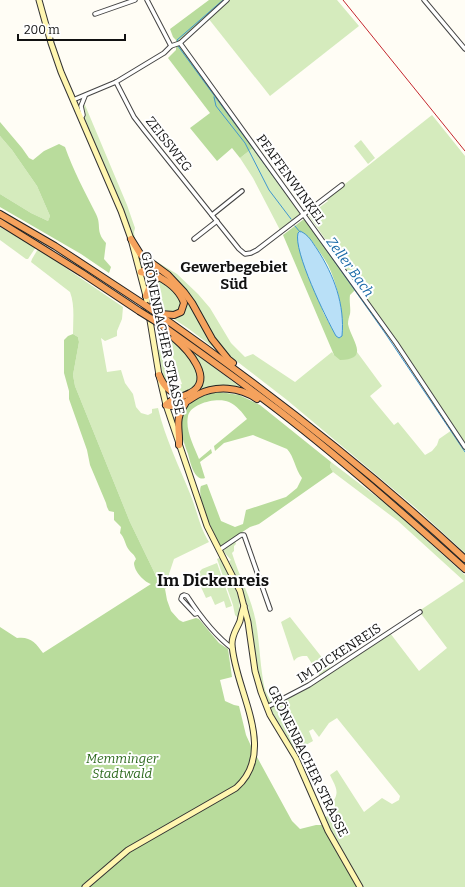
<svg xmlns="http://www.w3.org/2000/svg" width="465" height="887" font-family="Bitter,serif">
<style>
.green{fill:#d5ebbd}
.forest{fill:#b9dc9c;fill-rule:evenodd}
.water{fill:#b9e0f7;stroke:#3f96cf}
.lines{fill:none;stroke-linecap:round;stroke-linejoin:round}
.stream{stroke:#3f96cf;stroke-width:1}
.street-casing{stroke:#444;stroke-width:5.5}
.secondary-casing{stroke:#333;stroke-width:7}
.highway-casing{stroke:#222;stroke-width:8}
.street{stroke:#fff;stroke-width:3.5}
.secondary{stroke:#fff6b0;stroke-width:5}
.highway{stroke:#f5a25d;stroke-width:6}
.rail{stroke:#c4262e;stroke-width:1}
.highway-bridge-casing{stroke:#222;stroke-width:8;stroke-linecap:butt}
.highway-bridge{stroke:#f5a25d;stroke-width:6}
.labels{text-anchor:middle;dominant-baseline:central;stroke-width:4;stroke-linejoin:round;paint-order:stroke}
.street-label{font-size:13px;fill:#111;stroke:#fff}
.park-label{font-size:13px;font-style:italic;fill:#2f6b1f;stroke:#fff}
.water-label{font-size:14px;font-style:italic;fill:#1768a6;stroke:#fff}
.quarter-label{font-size:15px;font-weight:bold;fill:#111;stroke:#fff}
.district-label{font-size:17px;font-weight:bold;fill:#111;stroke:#fff}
</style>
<rect width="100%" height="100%" fill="#fffdf5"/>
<g class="green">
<polygon points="228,0 337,0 359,26 270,96 208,18"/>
<path d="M83,105h2l42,100 8,23 -1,4 1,7 6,11 8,7 28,17 21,20 12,14 21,35 14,14 8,-3 42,28 37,-30 2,3 22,-1 1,-2 25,34 -12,10 24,29 4,-3 27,33 7,-4 5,-6 2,-6 13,-9 13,20v103l-48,-44 -130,-109 -57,-44 -11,-10 -31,-54 -15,-17 -29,-19 -8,-13 -43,-103c-3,-12 -11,-24 -10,-35z"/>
<polygon points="432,115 465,156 465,443 400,346 309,216 309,212 318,205 320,207 328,201 326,199"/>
<polygon points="0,136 12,150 37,186 50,216 48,221 31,213 0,194"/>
<polygon points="361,140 375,158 368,164 354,146"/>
<polygon points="254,147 301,214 280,230 253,178 240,158"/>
<polygon points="0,227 36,247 28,259 26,259 0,240"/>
<path d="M38,249l85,58 -1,12 -5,12v5l-12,5 -4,-3 6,34 14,-2 4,13 8,11 3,13 5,6 7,2 4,-2v-4l6,-1c7,30 21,58 33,88 6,15 9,32 18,46l-35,17 -5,15 3,10 -7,5 -7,-9 -28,-58 -55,-136 -2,-11 6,-33 -1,-5 -5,-3c0,-14 2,-29 -3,-42l-39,-30 1,-3z"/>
<polygon points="148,270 155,270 163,274 185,297 219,352 189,329 171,317 184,311 186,305 184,296 149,273"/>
<path d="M157,281c12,0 20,13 25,23l-4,8h-11l-16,-11c-1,-9 -1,-14 6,-20z"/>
<path d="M160,333c14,9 50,35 34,54 -5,7 -13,7 -20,5l-10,-12 -6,-27v-3l5,-1 2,4 -3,1 10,33 10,-3 -11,-33 -3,1 -3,-7 -6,-2z"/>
<polygon points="189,349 243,389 243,390 227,386 175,404 170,403 190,396 203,374 199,362"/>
<path d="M331,462l59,45 75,68v312h-102l-27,-48 -12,-22 10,-2 2,-3 -2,-12c6,-9 0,-16 -4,-25l7,-5 27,42 18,-14 10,6 7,-4 1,-4 -63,-78 -8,5 -10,14 -6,-8 -4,2 4,10 -18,10 -25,-43 120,-75 29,38 28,-23 -28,-37 45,-30 -66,-60 -65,-49 -3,-5z"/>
<path d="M235,541l1,3 -2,2v5l-2,2c7,24 20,45 24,70 4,22 4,45 9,67 2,4 5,9 7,14h-3l-7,-16 -4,-15 -7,-52 -3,-15 -19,-45 2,-1 -8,-9 4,-5z"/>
<path d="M219,558l2,1c10,19 22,37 18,60l-4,-4 -2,-10 -16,-46z"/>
<polygon points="217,563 232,606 226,608 224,601 215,605 211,596 206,598 196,576 202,569"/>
<path d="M290,617l41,52 -11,7 -13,-20c-6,0 -9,0 -13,5l-13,-39z"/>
</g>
<g class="forest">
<polygon points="209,0 225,0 179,40 179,42 254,147 240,158 232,148 217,161 190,128 210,113 168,58 176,50 176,40 173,37 170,29"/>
<path d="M0,122l22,26 7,10 4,2 11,-9 15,-7 6,3c8,23 20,45 31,67 6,12 -1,17 10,29l-2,16 7,8 -2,6 -28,-19 -81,-47v-13l31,19 17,8 2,-5 -13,-30 -25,-36 -12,-14z"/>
<path d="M304,219l2,1 50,69 -6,6c-1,7 1,13 0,19 -1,3 -2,6 -2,10 3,16 23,35 -8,36l-6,-5 -51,-120zM310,239c6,8 13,17 18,26 10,21 16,48 14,71l-3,2 -3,-2 -13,-24z"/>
<path d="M73,334l5,3 1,5 -6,33 2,11 55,136 28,58 7,9 2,11 4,11 8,9 4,2 13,-4 3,1 20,24 9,6 4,28 -12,3 5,21 9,4 5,1 7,29 5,11 41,75 8,8 16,-4h8l34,62h-358v-260l17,11c13,-2 19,5 26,15l108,-69c-7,-2 -17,-13 -17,-21 1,-4 3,-3 1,-6 -1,-3 -5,-5 -6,-7 -4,-5 -4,-12 -9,-17l1,-6 -7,-7v-8l-5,-1 -2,-4 -1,-4 -16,-38 -3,-15 -18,-51v-8l-5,-18v-33l4,-4z"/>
<path d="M220,392l19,3 21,10 71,57 -1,5 3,5 -74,52 -9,3 -29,19 -2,-2c-5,-10 -23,-48 -18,-58l6,-2 14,37 14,6 8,-3 3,-14 40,-13 11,-9 5,-10c-7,-9 -8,-22 -15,-29l-34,-14 -29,8 -9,8 -1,-5 33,-27c-5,-7 -10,-13 -18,-17 -11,-5 -38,1 -41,14 -3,14 6,30 11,43l12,-10 1,4 -12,9 5,16c-3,1 -5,1 -8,-2 -5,-5 -7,-15 -9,-22 -3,-8 -6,-16 -7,-24 -4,-24 19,-36 39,-38z"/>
</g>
<path class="water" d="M300,231c9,4 12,11 17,18 17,26 28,56 25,87l-3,2 -3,-2c-10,-18 -43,-85 -38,-103z"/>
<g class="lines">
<g class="stream">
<polyline points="178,42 177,40 223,0"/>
<polyline points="178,46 301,214"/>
<polyline points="214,97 216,106 245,143 269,190 291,219"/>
<polyline points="303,217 385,333 465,452"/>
<polyline points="295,226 300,232"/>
</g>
<g class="street-casing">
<g id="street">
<polyline points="147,0 171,46"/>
<polyline points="424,0 465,49"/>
<polyline points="95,14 135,0"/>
<polyline points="180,43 396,343 465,447"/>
<polyline points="116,82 134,117 144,130 239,249 245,254 251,253 257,250 342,185"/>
<polyline points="73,100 116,82 164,53 171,46 180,43 227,0"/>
<polyline points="81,118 83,115 81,106 85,96"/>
<polyline points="212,215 242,191"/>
<polyline points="194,239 217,221"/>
<polyline points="219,550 241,535 244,535 270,609"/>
<path d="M198,613l-3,1 -14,-15 1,-3 2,-1 3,1c13,20 27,39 46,53"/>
<polyline points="267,707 309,685 420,612"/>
</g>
</g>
<g class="secondary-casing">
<g id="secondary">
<polyline points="39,0 51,43 61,72 121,211 131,239 146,296 159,375 166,405 207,526 240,591 248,622 255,671 261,692 270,715 296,758 328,831 360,887"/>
<path d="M85,887l43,-37 108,-62c43,-38 -2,-99 -4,-144 0,-10 5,-15 8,-23 1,-5 2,-10 4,-15"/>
</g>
</g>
<g class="highway-casing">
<g id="highway">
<polyline points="0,214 55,246 145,305"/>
<polyline points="0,222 82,273 139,311"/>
<polyline points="131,239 141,255 168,275 184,292 192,303 212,339 228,359 233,363"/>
<polyline points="141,272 159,277"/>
<polyline points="141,272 148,268 156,267"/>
<path d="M146,296l5,-13 8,-6c11,6 21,14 25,26l-3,9 -7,3 -14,-1"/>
<path d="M158,314c107,75 211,156 307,245"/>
<path d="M160,324c39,28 79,56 118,86 65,50 126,104 187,159"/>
<path d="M159,375c5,12 11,17 22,21"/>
<path d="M166,405c14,4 20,-4 31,-10 19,-10 43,-8 60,4"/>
<path d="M166,405c6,-8 16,-7 24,-12 26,-13 -3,-44 -16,-55"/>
<path d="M179,445c1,-16 -5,-25 6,-41"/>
</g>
</g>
<use href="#street" class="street"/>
<use href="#secondary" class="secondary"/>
<use href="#highway" class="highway"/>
<polyline class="rail" points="343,0 465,151"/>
<g class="highway-bridge-casing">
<g id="highway-bridge">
<polyline points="145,305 158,314"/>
<polyline points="139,311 160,324"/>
</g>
</g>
<use href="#highway-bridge" class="highway-bridge"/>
</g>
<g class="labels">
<g class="street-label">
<text transform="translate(169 144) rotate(52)">ZEISSWEG</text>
<text transform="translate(291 179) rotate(54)">PFAFFENWINKEL</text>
<text transform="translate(163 333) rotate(78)">GRÖNENBACHER STRASSE</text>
<text transform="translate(339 653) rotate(-33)">IM DICKENREIS</text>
<text transform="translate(308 761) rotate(64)">GRÖNENBACHER STRASSE</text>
</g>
<g class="park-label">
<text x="122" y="758">Memminger<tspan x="122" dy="15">Stadtwald</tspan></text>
</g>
<g class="water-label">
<text transform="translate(350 267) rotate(54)">Zeller Bach</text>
</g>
<g class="quarter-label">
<text x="234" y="267">Gewerbegebiet<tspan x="234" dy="17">Süd</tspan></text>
</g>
<g class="district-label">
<text x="213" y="580">Im Dickenreis</text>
</g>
</g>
<path d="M18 34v6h107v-6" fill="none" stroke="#111111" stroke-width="2"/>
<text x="24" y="34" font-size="12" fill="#111111" stroke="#ffffff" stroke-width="3" paint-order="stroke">200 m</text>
</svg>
